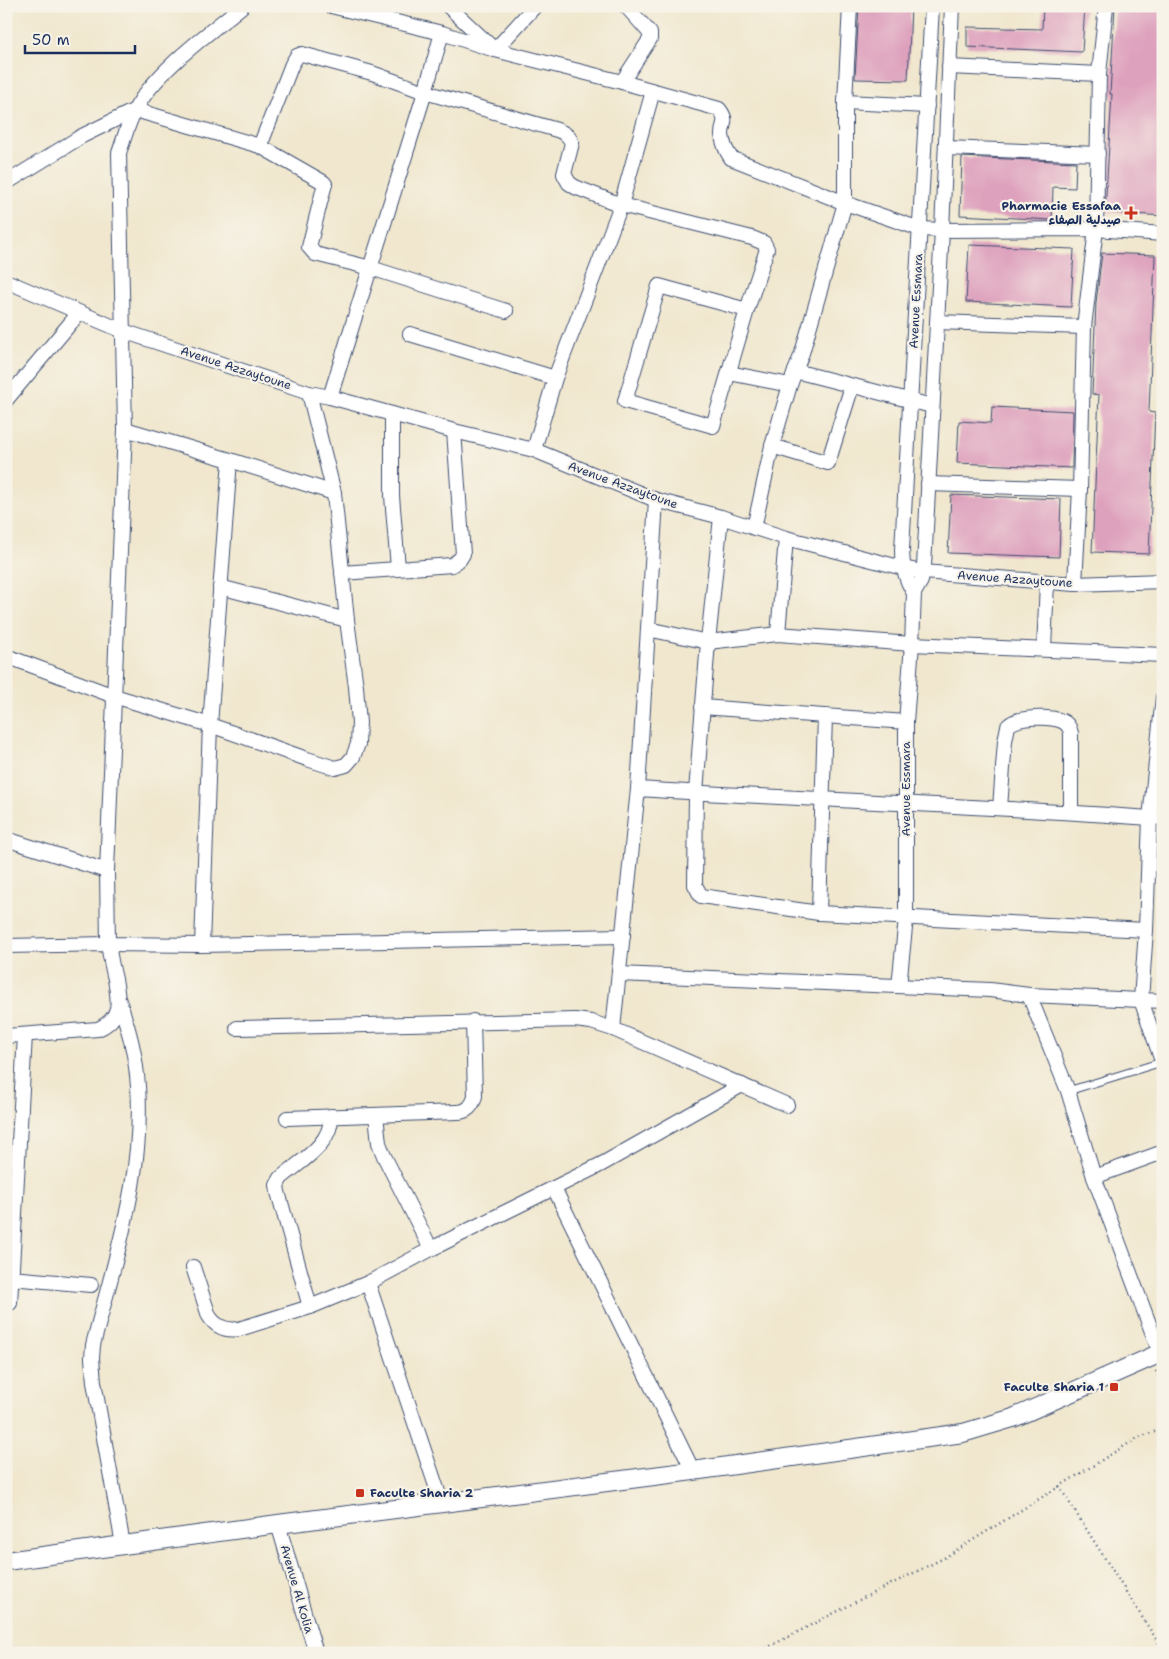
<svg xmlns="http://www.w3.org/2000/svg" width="1169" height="1659" font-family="'Shantell Sans','Playpen Sans Arabic',sans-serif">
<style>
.building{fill:#dea1bd}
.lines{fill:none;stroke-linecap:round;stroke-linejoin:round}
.service-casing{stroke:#3b4b6f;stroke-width:9}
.minor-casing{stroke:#3b4b6f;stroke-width:16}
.tertiary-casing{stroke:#3b4b6f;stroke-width:20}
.path{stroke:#3b4b6f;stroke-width:2.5;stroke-dasharray:1 4;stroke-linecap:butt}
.service{stroke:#fff;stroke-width:7}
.minor{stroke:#fff;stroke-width:14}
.tertiary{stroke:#fff;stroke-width:18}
.poi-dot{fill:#c8321e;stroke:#f7f3e8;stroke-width:2}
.labels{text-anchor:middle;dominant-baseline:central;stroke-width:4.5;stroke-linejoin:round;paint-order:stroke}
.poi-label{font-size:12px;font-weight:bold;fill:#1b2f5e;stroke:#f7f3e8;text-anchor:end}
.street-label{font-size:12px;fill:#1b2f5e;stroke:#f7f3e8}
</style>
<rect width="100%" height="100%" fill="#f7f3e8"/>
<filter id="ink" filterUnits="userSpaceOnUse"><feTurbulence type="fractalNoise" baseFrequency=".02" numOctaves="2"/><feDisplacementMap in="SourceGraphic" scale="10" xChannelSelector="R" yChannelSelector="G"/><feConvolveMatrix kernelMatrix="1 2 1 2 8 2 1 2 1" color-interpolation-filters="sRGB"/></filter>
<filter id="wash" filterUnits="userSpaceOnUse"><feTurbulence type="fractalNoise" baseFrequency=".0096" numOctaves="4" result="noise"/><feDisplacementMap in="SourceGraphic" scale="20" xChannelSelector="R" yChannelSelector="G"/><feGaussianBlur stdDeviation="1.12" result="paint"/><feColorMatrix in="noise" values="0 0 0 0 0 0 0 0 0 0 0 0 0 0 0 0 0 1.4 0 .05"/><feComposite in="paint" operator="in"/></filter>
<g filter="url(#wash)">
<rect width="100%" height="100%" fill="#f0e7ce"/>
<g id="blocks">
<g class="building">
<polygon points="859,6 911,6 908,80 855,79"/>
<polygon points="1043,6 1085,6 1082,52 967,47 967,27 1042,29"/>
<polygon points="1115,6 1163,6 1163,216 1105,212 1112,94 1110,94"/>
<polygon points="962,157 1076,162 1075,188 1053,187 1052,220 960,215"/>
<polygon points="969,245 1074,249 1071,307 966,302"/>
<polygon points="1102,253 1155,255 1149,412 1155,413 1149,554 1092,552 1099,395 1092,394 1096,303"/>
<polygon points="992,407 1073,411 1072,468 957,463 959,421 991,423"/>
<polygon points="951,495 1061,499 1059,557 948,553"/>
</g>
</g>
</g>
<g filter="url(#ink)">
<use href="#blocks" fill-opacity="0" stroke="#3b4b6f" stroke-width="1"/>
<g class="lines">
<g class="service-casing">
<polyline id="service" points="1068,1091 1162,1062"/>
</g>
<g class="minor-casing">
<g id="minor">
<path d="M242,6c-34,28 -87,66 -107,104 -7,13 -11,29 -16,43l6,276 -18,442 1,73 94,1 421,-9"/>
<path d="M331,6l111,27 53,17 127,32 97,27c10,13 3,13 3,26 1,8 4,16 9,23l114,45 75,26 22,1 154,-1 67,5"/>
<polyline points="448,6 495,50 535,6"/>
<polyline points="949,67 1099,74"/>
<polyline points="622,82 650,39 650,33 626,6"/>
<polyline points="845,102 927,106"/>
<path d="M260,146l32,-82 5,-8 5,-2 70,19 53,19 132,38c7,3 12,5 15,13l-8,31 5,9 6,4 46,18 131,33 12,5 3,6 -20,61 -34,116 -88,-25 34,-115 88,24"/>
<polyline points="946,148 1098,154"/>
<polyline points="6,183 82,136 135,110 260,146 323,182 325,184 323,191 309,247 315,254 371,268 506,311"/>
<polyline points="6,281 123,331 309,393 330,397 454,431 534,450 656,500 721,517 786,538 903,568 923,572 1075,584 1163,581"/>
<polyline points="937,322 1084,327"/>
<polyline points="410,334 555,378"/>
<polyline points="795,371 932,406"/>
<polyline points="729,373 790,385"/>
<polyline points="330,397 425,92 442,33"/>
<polyline points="6,400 79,313"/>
<polyline points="392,414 392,496 398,568"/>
<polyline points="125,429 230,460 334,493"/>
<polyline points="772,446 828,463 852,386"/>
<polyline points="534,450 555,378 621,205 653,91"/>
<polyline points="928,484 1080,489"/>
<polyline points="721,517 708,642 696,792 695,885 701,896 819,913 1146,930"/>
<polyline points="754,528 772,446 790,385 802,353 845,203 845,102 850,6"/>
<polyline points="342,573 452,565 460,559 463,554 454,431"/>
<polyline points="1075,584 1080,489 1084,327 1096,229 1099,74 1106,6"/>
<polyline points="220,587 347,620"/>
<path d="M914,593c-9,-14 -12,-27 -12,-43l30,-544"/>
<polyline points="648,629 708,642 778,634 912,644 1163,655"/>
<polyline points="778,634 786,538"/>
<polyline points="1044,649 1047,582"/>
<polyline points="6,656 114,696 210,725 307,759 335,768 346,765 353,757 358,744 359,723 356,687 347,620 334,493 309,393"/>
<polyline points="1163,697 1150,818 1146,930 1141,1000 1163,1064"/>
<polyline points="702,707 906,722"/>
<path d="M638,789c171,11 342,16 512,29l13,-1"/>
<path d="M1000,808l5,-67 3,-15c9,-10 42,-10 54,-5 5,2 8,7 9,12v79"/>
<polyline points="6,839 107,871"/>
<polyline points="819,913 825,716"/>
<polyline points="202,945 210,725 230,460"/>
<path d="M6,946l102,-2c2,12 4,24 7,35 4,23 7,39 -17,50l-92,7"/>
<polyline points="619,974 990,990 1029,995 1163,1001"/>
<polyline points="899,986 906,918 906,722 912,644 914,593 921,581 924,566 942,230 952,6"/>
<polyline points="1029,995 1068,1091 1094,1177 1160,1353"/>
<path d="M119,1001c8,22 14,43 17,66 13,94 -20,188 -43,278l-1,13 2,24 29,163"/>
<polyline points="237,1028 575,1020 591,1022 613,1029 787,1105"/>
<polyline points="613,1029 638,789 656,500"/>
<polyline points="376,1115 379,1143 384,1156 431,1249"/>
<path d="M287,1118l170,-6c10,0 16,-6 18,-16l-2,-75"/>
<polyline points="1094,1177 1163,1152"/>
<polyline points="554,1188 693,1471"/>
<path d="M193,1267l16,49c7,11 17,15 30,13l71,-22 58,-24 63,-34 171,-85 140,-79"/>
<polyline points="11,1278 91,1285"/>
<polyline points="368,1283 442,1504"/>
<polyline points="10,1303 25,1035"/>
<path d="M310,1307l-32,-115 -1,-7 4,-7c19,-17 51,-33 50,-62"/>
<polyline points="278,1524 316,1653"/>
</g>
</g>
<g class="tertiary-casing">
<polyline id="tertiary" points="6,1561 278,1524 693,1471 963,1433 1013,1418 1163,1352"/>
</g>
<g class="path">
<polyline points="1156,1371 1163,1385"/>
<polyline points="1059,1486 1163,1650"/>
<polyline points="757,1653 871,1594 944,1558 1139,1437 1163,1429"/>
</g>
<use href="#service" class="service"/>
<use href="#minor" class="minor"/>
<use href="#tertiary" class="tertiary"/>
</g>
</g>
<g class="poi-dot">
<path d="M1128.5 205.5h5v5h5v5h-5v5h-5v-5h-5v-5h5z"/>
<rect x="1109" y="1382" width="10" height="10" rx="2.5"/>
<rect x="355" y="1488" width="10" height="10" rx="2.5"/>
</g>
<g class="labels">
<g class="poi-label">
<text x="1121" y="206">Pharmacie Essafaa<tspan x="1121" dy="14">صيدلية الصفاء</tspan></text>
<text x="1104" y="1387">Faculte Sharia 1</text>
<text x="370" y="1493" text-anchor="start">Faculte Sharia 2</text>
</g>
<g class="street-label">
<text transform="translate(916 301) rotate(-87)">Avenue Essmara</text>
<text transform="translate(236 368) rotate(18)">Avenue Azzaytoune</text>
<text transform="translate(623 485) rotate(20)">Avenue Azzaytoune</text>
<text transform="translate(1015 579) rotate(4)">Avenue Azzaytoune</text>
<text transform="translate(906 789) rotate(-90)">Avenue Essmara</text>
<text transform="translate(297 1589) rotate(74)">Avenue Al Kolia</text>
</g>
</g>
<rect width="1169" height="1659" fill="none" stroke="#f7f3e8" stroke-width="25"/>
<path d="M25 45v8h110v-8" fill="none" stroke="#1b2f5e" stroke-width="2.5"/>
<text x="32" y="45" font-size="15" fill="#1b2f5e" stroke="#f7f3e8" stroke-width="4" paint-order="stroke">50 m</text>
</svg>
